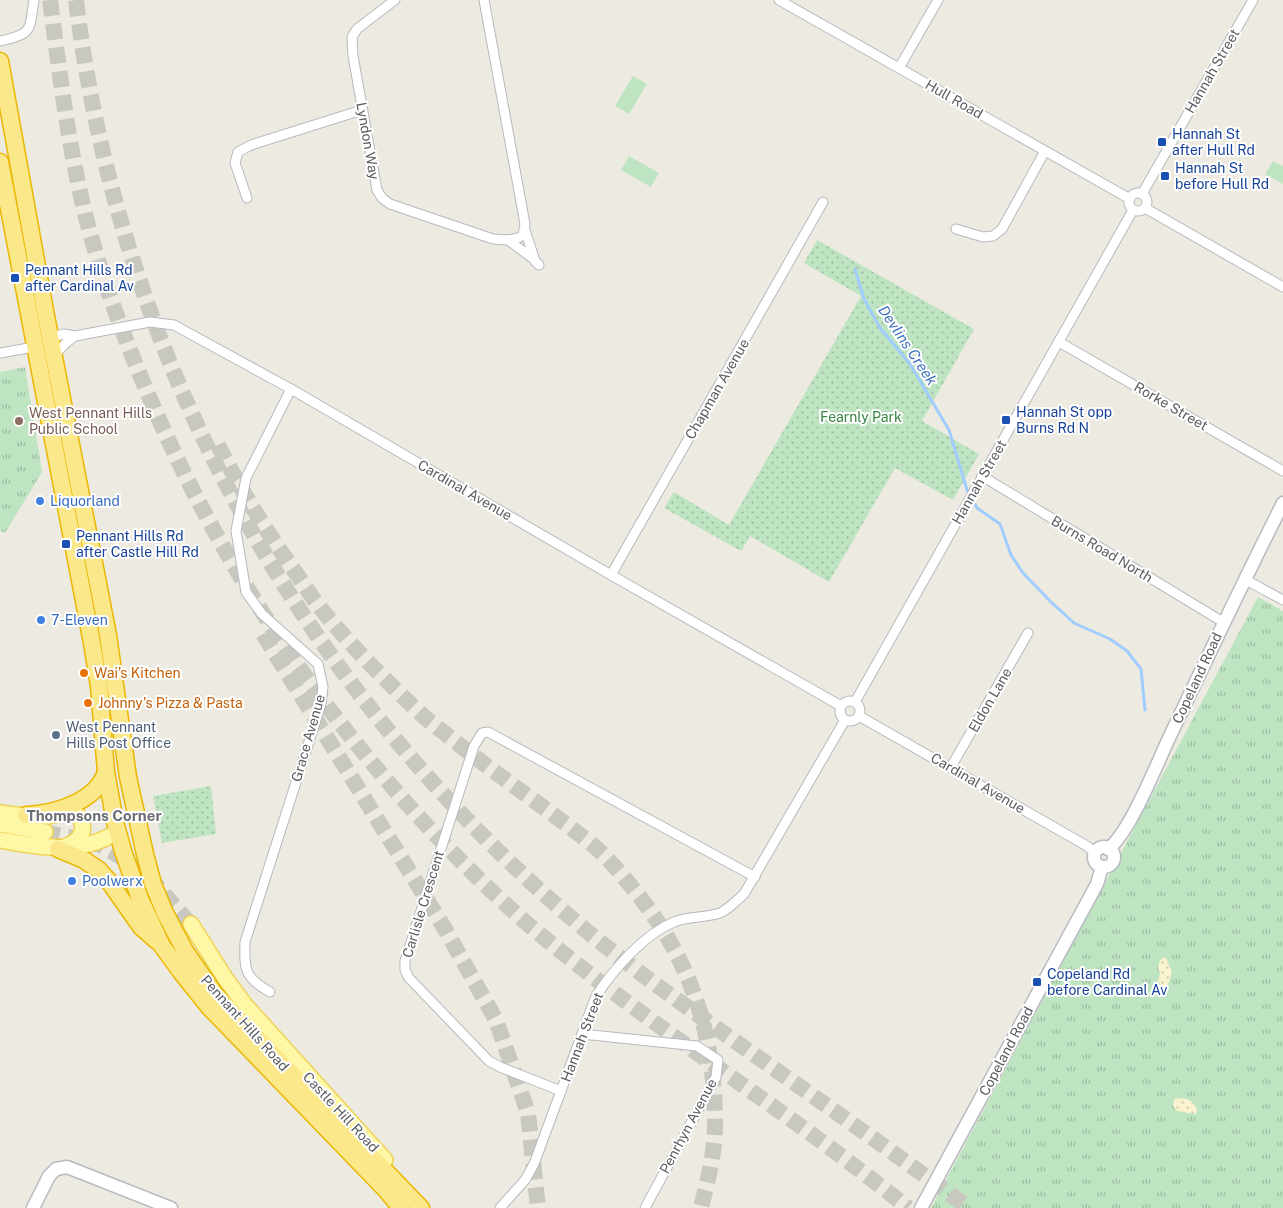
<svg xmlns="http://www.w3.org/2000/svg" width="1283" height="1208" font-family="'Public Sans',sans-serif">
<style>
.grass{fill:url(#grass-tufts)}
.sand{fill:url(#sand-dots)}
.park{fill:url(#park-dots)}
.garden{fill:#bee4c1}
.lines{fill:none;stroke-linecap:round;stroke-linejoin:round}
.stream{stroke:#a0cdfe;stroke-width:3}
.primary-tunnel{stroke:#c8c8c1;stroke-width:15;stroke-dasharray:15 8;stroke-linecap:butt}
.highway-tunnel{stroke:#c8c8c1;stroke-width:16;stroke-dasharray:16 8;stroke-linecap:butt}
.street-casing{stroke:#b7b9be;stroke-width:11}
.secondary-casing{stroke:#b7bac0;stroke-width:15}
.primary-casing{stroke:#efd258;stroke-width:18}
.highway-casing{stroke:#eab703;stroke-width:19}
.street{stroke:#fff;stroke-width:9}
.secondary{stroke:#fff;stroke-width:12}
.primary{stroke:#fef7a5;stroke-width:15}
.highway{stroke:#fbe88a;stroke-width:16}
.transit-dot{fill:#1a4fb4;stroke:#fff;stroke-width:2}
.education-dot{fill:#8d6e63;stroke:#fff;stroke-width:2}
.shop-dot{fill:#3f7fe0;stroke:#fff;stroke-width:2}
.food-dot{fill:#e8710a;stroke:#fff;stroke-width:2}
.service-dot{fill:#5c6f8a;stroke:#fff;stroke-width:2}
.labels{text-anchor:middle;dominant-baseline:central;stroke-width:4;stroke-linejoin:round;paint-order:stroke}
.street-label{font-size:14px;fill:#5a5d62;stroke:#fff}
.transit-label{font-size:14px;fill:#164399;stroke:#fff;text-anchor:start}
.education-label{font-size:14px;fill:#785e54;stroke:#fff;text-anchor:start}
.park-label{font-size:14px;fill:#368541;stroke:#fff}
.shop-label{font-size:14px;fill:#366cbe;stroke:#fff;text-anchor:start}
.food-label{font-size:14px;fill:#c56008;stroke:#fff;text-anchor:start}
.service-label{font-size:14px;fill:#4e5e75;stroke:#fff;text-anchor:start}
.water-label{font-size:15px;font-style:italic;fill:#4375c0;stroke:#fff}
.neighbourhood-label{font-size:15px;font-weight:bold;fill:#6b6f74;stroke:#fff}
</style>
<defs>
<pattern id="grass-tufts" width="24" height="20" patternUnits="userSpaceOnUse" patternTransform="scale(1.25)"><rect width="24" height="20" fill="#bee4c1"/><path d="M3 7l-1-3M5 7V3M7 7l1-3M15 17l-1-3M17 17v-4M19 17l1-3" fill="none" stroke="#9dbca0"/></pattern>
<pattern id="sand-dots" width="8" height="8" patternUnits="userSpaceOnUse" patternTransform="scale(1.25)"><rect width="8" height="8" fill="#f9f3d0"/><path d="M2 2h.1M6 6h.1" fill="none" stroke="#cdc8ac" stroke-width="1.8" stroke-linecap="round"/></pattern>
<pattern id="park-dots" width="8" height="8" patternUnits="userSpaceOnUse" patternTransform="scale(1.25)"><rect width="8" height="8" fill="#bee4c1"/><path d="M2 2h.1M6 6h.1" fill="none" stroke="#9dbca0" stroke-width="1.8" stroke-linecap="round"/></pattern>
</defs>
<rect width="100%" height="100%" fill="#edebe1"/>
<g class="grass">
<polygon points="25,367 42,472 5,533 0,531 0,372"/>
<polygon points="1258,597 1283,611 1283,1208 931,1208"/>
</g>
<g class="sand">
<polygon points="1163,958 1166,958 1172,972 1167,988 1164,989 1158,981 1160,973 1158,968 1160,960"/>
<path d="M1177,1098c11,1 16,1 20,12l-1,4 -19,-3 -4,-5 1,-6z"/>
</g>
<g class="park">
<polygon points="817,240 974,329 922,421 979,454 953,500 895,468 829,582 750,536 741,551 664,508 674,492 729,525 861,296 804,263"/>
<polygon points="211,786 216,834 162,843 153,796"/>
</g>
<g class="garden">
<polygon points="633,76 647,84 629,114 615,106"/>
<polygon points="629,156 659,173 651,187 621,170"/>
<polygon points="1273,161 1283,166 1283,184 1265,174"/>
</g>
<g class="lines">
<polyline class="stream" points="855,269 864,299 880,328 910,364 949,430 967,490 977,508 1000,524 1011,555 1023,573 1051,602 1074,623 1110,639 1127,651 1141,669 1145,710"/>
<polyline class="primary-tunnel" points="45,832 87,840 103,847 120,857 155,883 191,924"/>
<g class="highway-tunnel">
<path d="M50,0c10,76 19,154 39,229 14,52 33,103 54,153 68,165 165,316 287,447 35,37 72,74 112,107 117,97 248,176 366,272"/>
<path d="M76,0c43,359 225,689 500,922 52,44 108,83 163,122 77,54 154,108 230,164"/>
<path d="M218,445c23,46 50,89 80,131 8,12 16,24 25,35 29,36 62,69 96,101 10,10 22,18 33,27 46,37 96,70 142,107 17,15 31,32 45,50 53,67 76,141 76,227 0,29 -7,57 -14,85"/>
<polyline points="263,634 445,929 496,1020 528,1113 538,1208"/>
</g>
<g class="street-casing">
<g id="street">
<polyline points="395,0 357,29 352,37 353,56 377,190 382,198 390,204 493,239 508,240 518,238 523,235 525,224 484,0"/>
<polyline points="779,0 1130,199"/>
<path d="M0,41c34,-7 29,-11 34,-41"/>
<polyline points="899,68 938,0"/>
<circle cx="1138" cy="202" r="9"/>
<polyline points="1142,194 1253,0"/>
<polyline points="247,198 235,163 238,152 251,145 362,110"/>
<polyline points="1145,208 1283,287"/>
<polyline points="956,229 983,237 993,236 1002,229 1045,151"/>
<polyline points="525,230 535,261 539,265"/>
<polyline points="508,240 535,260"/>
<polyline points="51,337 64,334 75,336 150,322 174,325 291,389 611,575 841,706"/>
<polyline points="1059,342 1283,471"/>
<polyline points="0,353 34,347"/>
<polyline points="54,355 66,343 75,336"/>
<polyline points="982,476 1223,622"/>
<polyline points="611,575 823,202"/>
<polyline points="1244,579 1283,600"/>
<circle cx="850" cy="711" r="10"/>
<polyline points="855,702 1133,210"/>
<polyline points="859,716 1087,846 1095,853"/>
<polyline points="951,767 1028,633"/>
<path d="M270,992c-25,-14 -26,-22 -25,-50l76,-238 2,-17 -5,-23 -56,-50 -16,-22 -10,-61 10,-53 45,-89"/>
<polyline points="582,1034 697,1046 718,1060 716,1077 645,1208"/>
<polyline points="561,1091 500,1067 489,1061 409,978 405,970 405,961 474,746 482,733 488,732 755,877"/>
<path d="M500,1208l25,-28 9,-16 62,-168c18,-27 47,-61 78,-74 14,-6 31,-4 46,-9 9,-4 17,-13 24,-19l101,-174"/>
</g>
</g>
<g class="secondary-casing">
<g id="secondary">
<circle cx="1104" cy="857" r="10"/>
<path d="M1108,849c22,-16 49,-86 62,-113 37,-78 74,-156 113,-233"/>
<polyline points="33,1208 49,1176 56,1169 67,1167 171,1208"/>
<polyline points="921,1208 1097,884 1102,867"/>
</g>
</g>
<g class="primary-casing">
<g id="primary">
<path d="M0,813c14,2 41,5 54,2 6,-1 13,-5 19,-2 8,3 11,11 9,19 -4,11 -14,14 -24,17"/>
<polyline points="0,824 45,832"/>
<path d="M0,840c41,7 79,16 117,-8"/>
<polyline points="191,924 225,978 245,1005 385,1160"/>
</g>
</g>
<g class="highway-casing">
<g id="highway">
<polyline points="0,61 46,316 108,635 128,777 145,854 153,884 165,913 185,951 214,993 421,1208"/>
<polyline points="0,162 92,643 99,686 106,772 115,822 123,851 140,899 162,946 181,972 209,1007 386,1190 401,1208"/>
<path d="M26,815c28,-1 70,-13 80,-43"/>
<polyline points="58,849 84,860 99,870 108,880 141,927 157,941"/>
</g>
</g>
<use href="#street" class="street"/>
<use href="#secondary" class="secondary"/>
<use href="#primary" class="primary"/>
<use href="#highway" class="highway"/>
</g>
<g class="transit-dot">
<rect x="1157" y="137" width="10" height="10" rx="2.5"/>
<rect x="1160" y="171" width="10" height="10" rx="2.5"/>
<rect x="10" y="273" width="10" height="10" rx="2.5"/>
<rect x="1001" y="415" width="10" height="10" rx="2.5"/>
<rect x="61" y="539" width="10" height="10" rx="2.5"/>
<rect x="1032" y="977" width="10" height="10" rx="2.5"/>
</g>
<circle class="education-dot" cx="19" cy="421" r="5"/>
<g class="shop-dot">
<circle cx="40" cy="501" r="5"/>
<circle cx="41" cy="620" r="5"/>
<circle cx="72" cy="881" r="5"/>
</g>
<g class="food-dot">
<circle cx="84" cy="673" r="5"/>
<circle cx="88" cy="703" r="5"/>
</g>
<circle class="service-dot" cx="56" cy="735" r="5"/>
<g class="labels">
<g class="street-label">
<text transform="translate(1212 71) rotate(-60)">Hannah Street</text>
<text transform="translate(954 99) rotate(30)">Hull Road</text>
<text transform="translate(368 141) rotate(80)">Lyndon Way</text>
<text transform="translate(717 389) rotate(-60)">Chapman Avenue</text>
<text transform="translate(1171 406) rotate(30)">Rorke Street</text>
<text transform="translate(979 482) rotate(-60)">Hannah Street</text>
<text transform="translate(465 490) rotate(30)">Cardinal Avenue</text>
<text transform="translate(1102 549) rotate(31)">Burns Road North</text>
<text transform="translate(1197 678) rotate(-65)">Copeland Road</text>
<text transform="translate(990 700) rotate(-60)">Eldon Lane</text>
<text transform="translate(308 738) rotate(-74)">Grace Avenue</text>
<text transform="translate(978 783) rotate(30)">Cardinal Avenue</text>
<text transform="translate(423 904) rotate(-73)">Carlisle Crescent</text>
<text transform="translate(245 1023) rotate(48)">Pennant Hills Road</text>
<text transform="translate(582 1037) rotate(-69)">Hannah Street</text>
<text transform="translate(1006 1051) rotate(-62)">Copeland Road</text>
<text transform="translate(341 1112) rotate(47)">Castle Hill Road</text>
<text transform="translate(688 1126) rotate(-62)">Penrhyn Avenue</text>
</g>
<g class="transit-label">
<text x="1172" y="134">Hannah St<tspan x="1172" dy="16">after Hull Rd</tspan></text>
<text x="1175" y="168">Hannah St<tspan x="1175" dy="16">before Hull Rd</tspan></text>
<text x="25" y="270">Pennant Hills Rd<tspan x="25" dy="16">after Cardinal Av</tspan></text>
<text x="1016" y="412">Hannah St opp<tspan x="1016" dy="16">Burns Rd N</tspan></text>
<text x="76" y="536">Pennant Hills Rd<tspan x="76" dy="16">after Castle Hill Rd</tspan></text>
<text x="1047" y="974">Copeland Rd<tspan x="1047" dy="16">before Cardinal Av</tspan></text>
</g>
<g class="education-label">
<text x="29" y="413">West Pennant Hills<tspan x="29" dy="16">Public School</tspan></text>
</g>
<g class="park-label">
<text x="861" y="417">Fearnly Park</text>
</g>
<g class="shop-label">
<text x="50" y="501">Liquorland</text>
<text x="51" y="620">7-Eleven</text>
<text x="82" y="881">Poolwerx</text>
</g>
<g class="food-label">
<text x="94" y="673">Wai’s Kitchen</text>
<text x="98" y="703">Johnny's Pizza &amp; Pasta</text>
</g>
<g class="service-label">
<text x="66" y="727">West Pennant<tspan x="66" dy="16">Hills Post Office</tspan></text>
</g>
<g class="water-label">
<text transform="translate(908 345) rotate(56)">Devlins Creek</text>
</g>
<g class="neighbourhood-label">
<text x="94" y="815">Thompsons Corner</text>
</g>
</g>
</svg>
